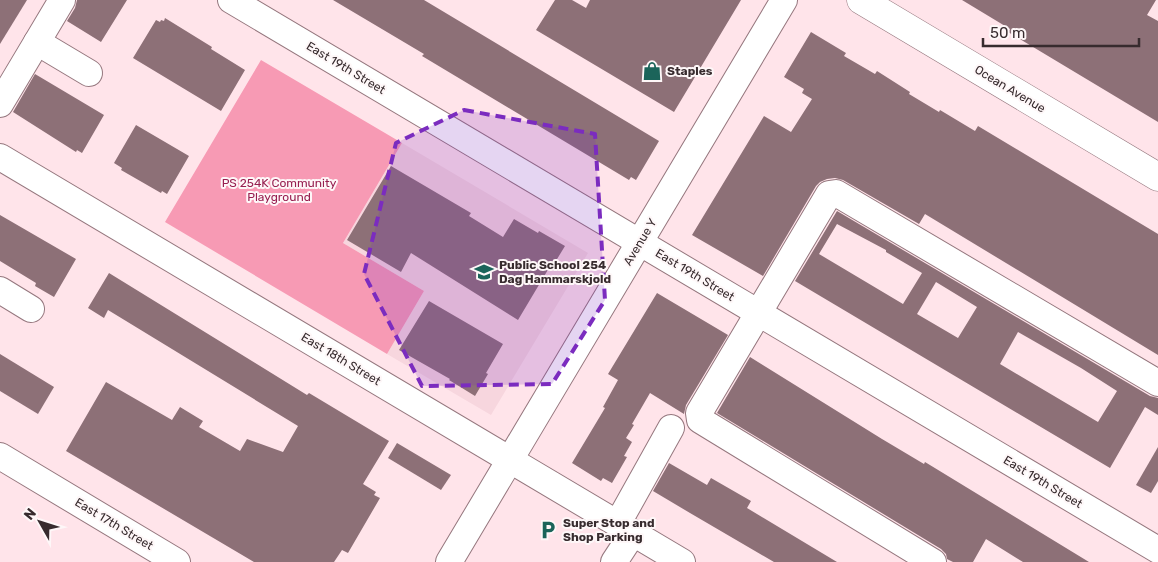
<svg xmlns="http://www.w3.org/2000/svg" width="1158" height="562" font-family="Rubik,sans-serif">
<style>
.built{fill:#f7d6de}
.green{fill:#f79ab4}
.building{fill:#8d7077;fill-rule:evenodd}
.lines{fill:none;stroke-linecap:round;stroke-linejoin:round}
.minor-casing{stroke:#95777e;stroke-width:28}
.major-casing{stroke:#95777e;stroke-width:29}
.minor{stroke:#fff;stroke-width:26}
.major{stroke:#fff;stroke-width:28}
.marked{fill:#7b2cbf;fill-opacity:0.2;stroke:#7b2cbf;stroke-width:4;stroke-dasharray:10 6;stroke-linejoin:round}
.labels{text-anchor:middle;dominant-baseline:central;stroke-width:4;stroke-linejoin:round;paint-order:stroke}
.street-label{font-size:12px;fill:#372b2e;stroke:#fef7f8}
.poi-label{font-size:12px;font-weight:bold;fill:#372b2e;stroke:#fef7f8;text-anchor:start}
.park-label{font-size:12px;fill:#971f50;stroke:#fef7f8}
</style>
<rect width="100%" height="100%" fill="#ffe4ea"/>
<polygon class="built" points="402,143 588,253 491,415 387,354 424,291 343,243"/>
<polygon class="green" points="261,60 402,143 343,243 424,291 387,354 165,222"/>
<g class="building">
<polygon points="0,0 27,0 0,44"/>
<polygon points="77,0 127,0 101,42 67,21 75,8"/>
<polygon points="333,0 424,0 659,141 636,180 631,177 629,180 422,56 424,54"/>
<polygon points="555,0 572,0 586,8 590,0 741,0 674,112 536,30"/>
<polygon points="962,0 1156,0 1147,15 1158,21 1158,122 1008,32 1010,29"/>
<polygon points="165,18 212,47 211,49 245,70 221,111 133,58 156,20 160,22 161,20 164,21"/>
<polygon points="811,32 846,53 844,56 875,74 877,71 910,92 909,94 939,112 940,110 975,131 978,126 1158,234 1158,355 925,214 919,224 843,180 835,178 827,179 820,182 816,186 763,276 692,235 764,116 791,132 812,99 802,93 804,89 784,77"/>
<polygon points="35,74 104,115 82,153 77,150 76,152 13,112"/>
<polygon points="136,125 189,156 167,194 162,191 161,193 121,170 122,168 114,163"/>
<polygon points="391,166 471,213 469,216 503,237 514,219 538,233 539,231 565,246 551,269 549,268 518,320 411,253 401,272 347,240"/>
<path d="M837,211l313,185 8,2v17l-13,-8 -35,61 -315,-187zM837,224l49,26v2l36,21 -19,31 -84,-50zM936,282l41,25 -19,31 -41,-24zM1018,332l63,36 36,23 -19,31 -98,-58z"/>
<polygon points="0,215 76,259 54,297 35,286 36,283 0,261"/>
<polygon points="109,273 307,395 309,393 389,441 363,484 376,492 374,495 380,498 348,553 342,550 334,562 254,562 66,451 106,382 172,420 180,407 203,421 199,427 240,451 247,439 283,452 298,426 108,310 104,318 88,308"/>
<polygon points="657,293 728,335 686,405 684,414 650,393 632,424 634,425 626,438 632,442 624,456 627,457 612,483 603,478 601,481 572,463 605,408 603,407 618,380 608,374"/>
<polygon points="429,301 503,344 486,373 488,374 475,396 449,380 450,379 399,350"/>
<polygon points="0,354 54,387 38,414 0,391"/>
<polygon points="750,357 882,439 924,464 925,462 1089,562 1023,562 986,539 973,562 953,562 947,559 946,554 941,549 717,413"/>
<polygon points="397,443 451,475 441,490 388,458"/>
<polygon points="1158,447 1158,481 1151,493 1136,485"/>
<polygon points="669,463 707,485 711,478 751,501 747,508 837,562 774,562 690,513 653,491"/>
</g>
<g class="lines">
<g class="minor-casing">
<g id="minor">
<polyline points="231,0 1158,550"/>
<polyline points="37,42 89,73"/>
<polyline points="0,104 62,0"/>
<polyline points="0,157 682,562"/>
<polyline points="0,290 31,309"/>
<polyline points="0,456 177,562"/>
<polyline points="618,523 671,428"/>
<polyline points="449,562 784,0"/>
<polyline points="614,562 633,533"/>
<polyline points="933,562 700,420 699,413 829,194 836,193 1158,383"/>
</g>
</g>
<g class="major-casing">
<polyline id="major" points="861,0 1158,177"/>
</g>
<use href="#minor" class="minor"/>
<use href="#major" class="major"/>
</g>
<path class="marked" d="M464,110l131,24 10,166 -53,84 -130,2 -58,-112 32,-131z"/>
<defs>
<g id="shop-bare" transform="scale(1.5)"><path d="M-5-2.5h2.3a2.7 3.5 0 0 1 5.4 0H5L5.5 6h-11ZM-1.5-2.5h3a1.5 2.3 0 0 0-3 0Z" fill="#1b645a" stroke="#fef7f8" stroke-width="2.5" paint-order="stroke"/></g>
<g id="school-bare" transform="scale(1.5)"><path d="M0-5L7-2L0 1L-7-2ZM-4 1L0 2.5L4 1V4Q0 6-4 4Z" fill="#1b645a" stroke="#fef7f8" stroke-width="2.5" paint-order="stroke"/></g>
<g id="parking-bare" transform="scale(1.5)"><path d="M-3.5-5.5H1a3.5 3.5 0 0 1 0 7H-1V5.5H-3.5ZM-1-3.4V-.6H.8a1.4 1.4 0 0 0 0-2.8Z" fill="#1b645a" stroke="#fef7f8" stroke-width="2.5" paint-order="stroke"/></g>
</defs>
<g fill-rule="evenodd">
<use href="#shop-bare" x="652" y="71"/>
<use href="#school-bare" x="484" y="272"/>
<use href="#parking-bare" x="548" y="530"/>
</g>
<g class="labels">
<g class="street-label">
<text transform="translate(346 68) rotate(31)">East 19th Street</text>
<text transform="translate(1010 89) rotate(31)">Ocean Avenue</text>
<text transform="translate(640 242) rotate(-59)">Avenue Y</text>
<text transform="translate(695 275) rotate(31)">East 19th Street</text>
<text transform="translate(341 359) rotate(31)">East 18th Street</text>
<text transform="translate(1043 482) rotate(31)">East 19th Street</text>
<text transform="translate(114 524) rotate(31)">East 17th Street</text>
</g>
<g class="poi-label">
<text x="667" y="71">Staples</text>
<text x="499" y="265">Public School 254<tspan x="499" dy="14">Dag Hammarskjold</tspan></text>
<text x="563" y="523">Super Stop and<tspan x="563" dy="14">Shop Parking</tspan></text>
</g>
<g class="park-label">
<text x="279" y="183">PS 254K Community<tspan x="279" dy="14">Playground</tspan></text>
</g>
</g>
<g transform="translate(40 522) rotate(309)" stroke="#fef7f8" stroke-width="4" paint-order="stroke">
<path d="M0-4L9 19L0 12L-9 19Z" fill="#372b2e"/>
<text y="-8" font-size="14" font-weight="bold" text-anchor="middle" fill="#372b2e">N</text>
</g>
<path d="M983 38v8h156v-8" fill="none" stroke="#372b2e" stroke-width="2.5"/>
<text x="990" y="38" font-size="15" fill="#372b2e" stroke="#fef7f8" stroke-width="4" paint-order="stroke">50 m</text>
</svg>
